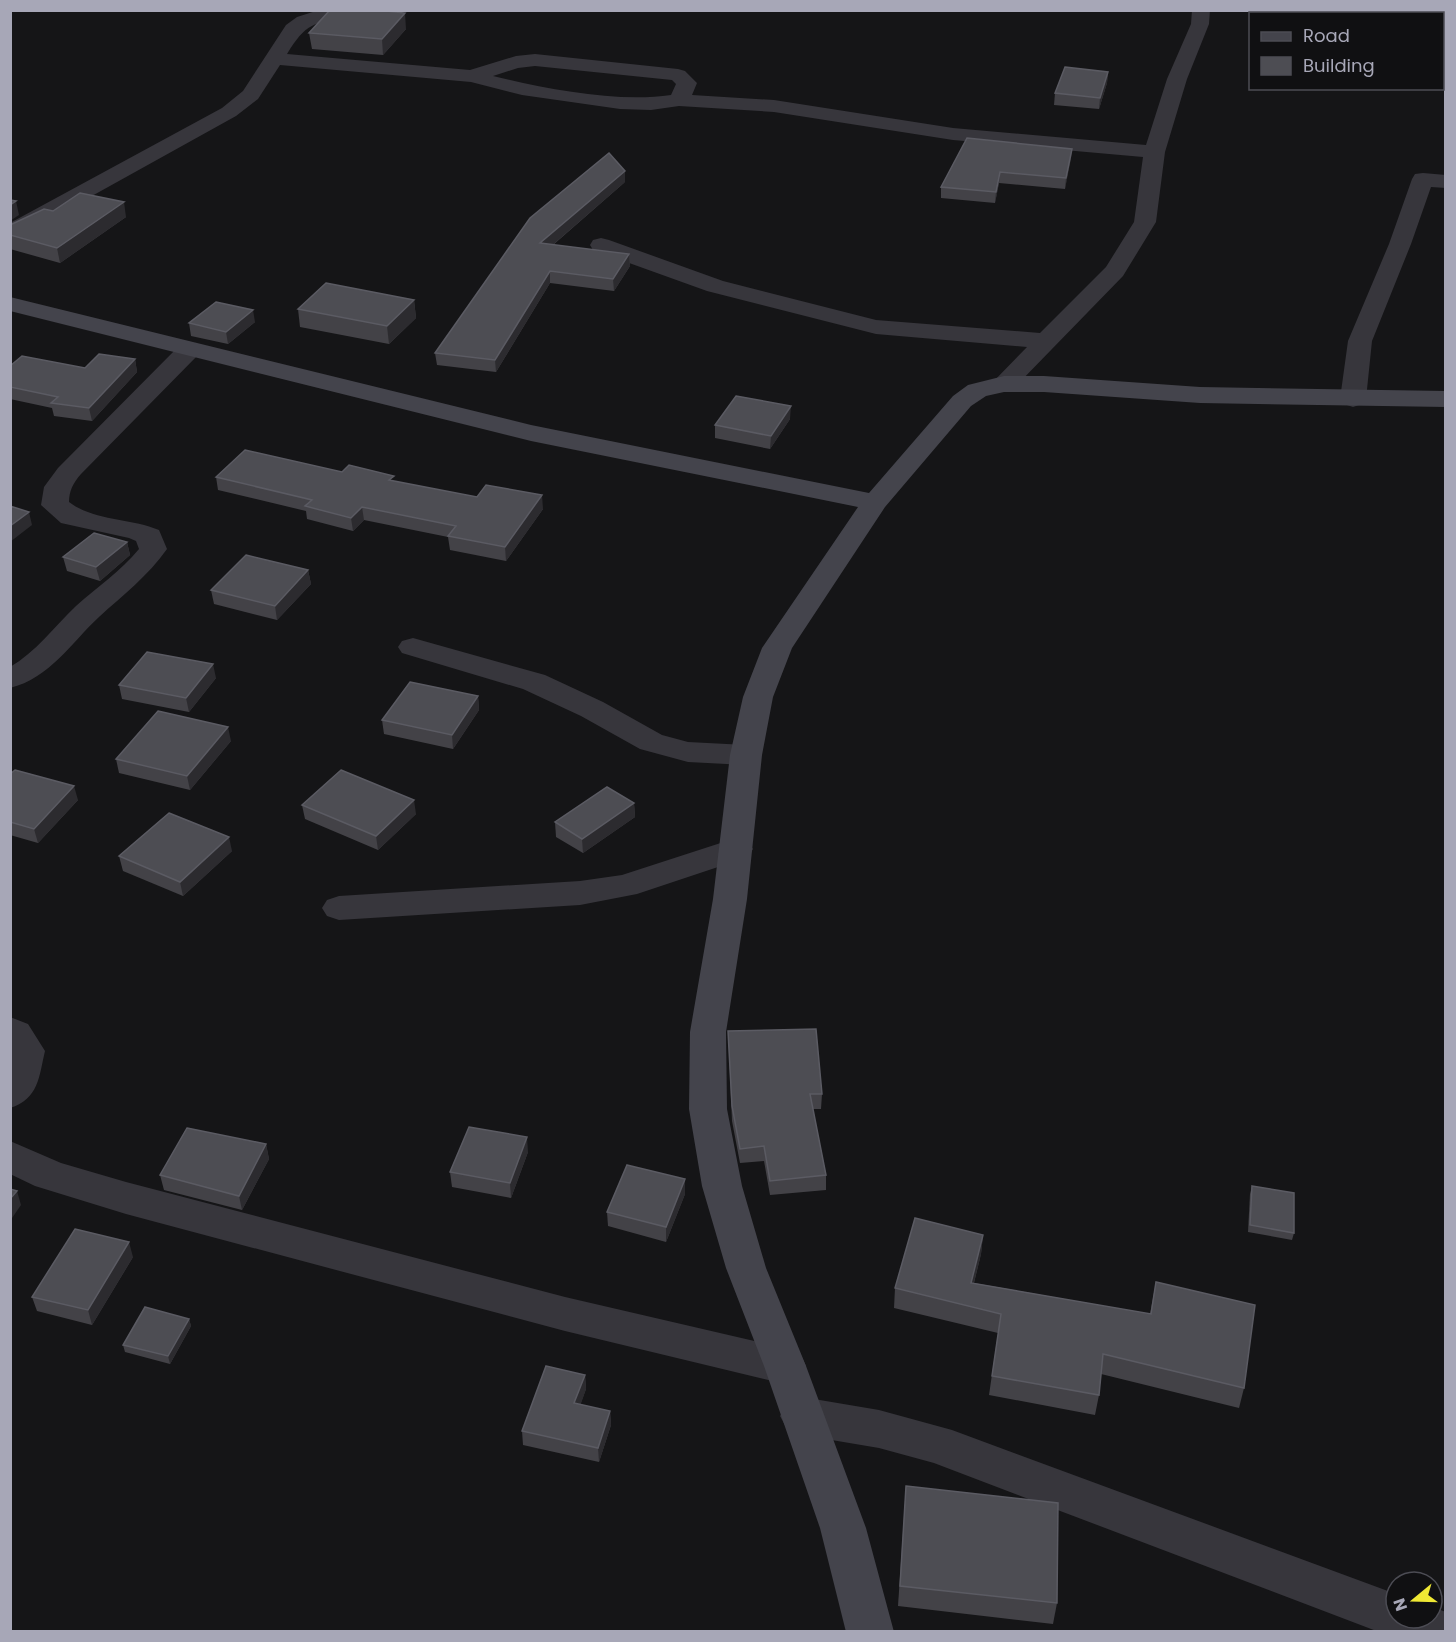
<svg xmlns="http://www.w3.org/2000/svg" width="1456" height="1642" font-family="Poppins,sans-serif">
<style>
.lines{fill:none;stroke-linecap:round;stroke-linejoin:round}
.street{fill:#37363c;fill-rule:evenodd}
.secondary{fill:#44444c;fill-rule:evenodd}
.wall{fill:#434247}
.shaded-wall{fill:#2c2b2f}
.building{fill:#4d4d53;stroke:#5b5b63;stroke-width:1.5}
</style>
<rect width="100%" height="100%" fill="#151517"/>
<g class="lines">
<g class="street">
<path d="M319,10h31l-2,4c-35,10 -42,9 -61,40l183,16 46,-14 19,-2 143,15 7,2 12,12 -5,12 82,5 179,28 193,17 21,-66 24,-55 1,-14h18l-1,14 -22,55 -22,73 -9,70 -33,54 -110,113 -9,3 -9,-3 -4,-5 36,-37 -151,-13 -169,-43 -114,-41 -3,-5 3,-5 8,-2 8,2 114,41 153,39 164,13 66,-66 28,-45 9,-65 -190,-17 -179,-28 -95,-6 -28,4 -31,-1 -98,-14 -51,-13 -191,-17 -22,34 -22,17 -218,121 -8,2v-16l212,-115 21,-17 43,-66 11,-8zM535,66l137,14 4,4 -5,11c-53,8 -125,-6 -178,-19l25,-8z"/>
<polygon points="1423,173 1446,175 1446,188 1431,187 1411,244 1372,341 1366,399 1362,404 1353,407 1344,404 1340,399 1348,341 1389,244 1412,179 1415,174"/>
<path d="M189,343l9,2 3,5 -3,5 -117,119c-8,9 -12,17 -12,28 25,19 61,16 90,28l8,19c-19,27 -44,46 -68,68 -28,26 -49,61 -89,71v-21c26,-15 44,-40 66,-61 21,-19 45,-35 63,-57l-3,-8 -7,-3 -68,-15 -20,-18 3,-18 14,-19 122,-123z"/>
<polygon points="413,638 545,675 603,702 662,735 688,742 746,745 757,748 762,755 757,762 746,765 688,762 640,749 581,716 523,689 402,653 398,647 402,641"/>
<polygon points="736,838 748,841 753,849 748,857 637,894 580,905 339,920 327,916 322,908 327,900 339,896 580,881 622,875"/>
<path d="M10,1017l18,7 17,27c-6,25 -6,48 -35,57z"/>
<polygon points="10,1141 61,1163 126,1182 565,1297 785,1348 800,1353 806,1366 800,1379 785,1384 565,1331 126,1214 35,1186 10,1174"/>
<polygon points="802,1397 879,1410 952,1430 1396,1594 1396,1618 1432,1618 1432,1607 1446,1612 1446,1632 1379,1632 934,1463 879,1448 802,1435 787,1429 780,1416 787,1403"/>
</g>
<polygon class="secondary" points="10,297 531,425 869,493 953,396 968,385 1004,376 1044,376 1200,387 1446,391 1446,407 1200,403 1044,392 1004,392 986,396 971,406 885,507 792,648 773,697 762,755 747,899 726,1032 727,1109 742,1186 766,1268 806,1366 866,1528 894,1632 846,1632 820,1528 764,1366 726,1268 702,1186 689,1109 690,1032 713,899 730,755 743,697 762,648 858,507 531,441 10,311"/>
</g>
<g class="wall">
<polygon points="406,29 383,55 312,49 309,33"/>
<polygon points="1108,72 1107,83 1099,109 1054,105 1055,93"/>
<polygon points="1072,149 1065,189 999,183 995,203 941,198 941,187"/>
<polygon points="625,182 553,245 629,254 630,266 614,291 550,283 496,372 437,365 435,353 530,218"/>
<polygon points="53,211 126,217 60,263 10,249 10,225"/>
<polygon points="414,300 416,318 389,344 300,327 298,309"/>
<polygon points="255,322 228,344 191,336 189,323"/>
<polygon points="135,359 137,372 92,421 54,416 52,408 10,399 10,366 85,368"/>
<polygon points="790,419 770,449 715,438 715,425"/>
<polygon points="342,472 477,497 543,509 506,561 450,550 448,537 364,520 353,531 307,519 306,511 218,490 216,477"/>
<polygon points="127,542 130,555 100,581 67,571 63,557"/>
<polygon points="308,570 311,584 277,620 214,604 211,590"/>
<polygon points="216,678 189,712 122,699 119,685"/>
<polygon points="478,696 479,710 453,749 384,734 382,720"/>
<polygon points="231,741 190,790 119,773 116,759"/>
<polygon points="10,774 78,800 38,843 10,835"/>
<polygon points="634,803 635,817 583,853 556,837 555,822"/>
<polygon points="302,805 416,814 378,850 305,819"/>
<polygon points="232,851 183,896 123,871 119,856"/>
<polygon points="728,1031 822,1094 821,1109 813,1109 826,1175 826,1190 770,1195 764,1161 740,1163 732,1121"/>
<polygon points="266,1144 269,1159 242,1210 164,1190 160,1175"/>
<polygon points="528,1152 511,1198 452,1187 450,1172"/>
<polygon points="1252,1186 1294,1233 1292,1240 1248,1232 1250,1194"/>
<polygon points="685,1194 666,1242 608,1226 607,1212"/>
<polygon points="983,1235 981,1254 974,1283 1150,1314 1156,1282 1244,1388 1239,1408 1101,1374 1099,1395 1095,1415 989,1395 998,1333 894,1308 895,1288"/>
<polygon points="133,1257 92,1325 37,1311 32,1297"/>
<polygon points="189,1319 191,1326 170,1364 125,1352 123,1345"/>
<polygon points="585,1375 586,1389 580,1405 610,1411 611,1425 599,1462 523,1445 522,1431"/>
<polygon points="906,1486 1057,1603 1053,1624 898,1606"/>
</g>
<g class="shaded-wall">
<polygon points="405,13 406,29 383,55 382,39"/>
<polygon points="1108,72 1107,83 1099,109 1100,98"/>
<polygon points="1072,149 1071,159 1065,189 1066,178"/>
<polygon points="625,171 625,182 541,255 540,243"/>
<polygon points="1000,172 999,183 995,203 996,192"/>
<polygon points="16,201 19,215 10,221 10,205"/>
<polygon points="124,202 126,217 60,263 57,248"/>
<polygon points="629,254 630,266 614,291 613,279"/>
<polygon points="550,271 550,283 496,372 495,360"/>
<polygon points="414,300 416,318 389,344 387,326"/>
<polygon points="253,310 255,322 228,344 226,332"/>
<polygon points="135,359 137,372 92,421 89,408"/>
<polygon points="791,406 790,419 770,449 771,436"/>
<polygon points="542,495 543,509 506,561 505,547"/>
<polygon points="362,507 364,520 353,531 351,518"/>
<polygon points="29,512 32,525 10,542 10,526"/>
<polygon points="127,542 130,555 100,581 96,567"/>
<polygon points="308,570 311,584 277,620 275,606"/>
<polygon points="213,664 216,678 189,712 186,698"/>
<polygon points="478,696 479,710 453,749 452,735"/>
<polygon points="228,727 231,741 190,790 187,776"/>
<polygon points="74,786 78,800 38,843 34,829"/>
<polygon points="414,800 416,814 378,850 376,836"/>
<polygon points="634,803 635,817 583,853 582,839"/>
<polygon points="229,837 232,851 183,896 180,882"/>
<polygon points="527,1137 528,1152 511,1198 510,1183"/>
<polygon points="266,1144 269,1159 242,1210 239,1196"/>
<polygon points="685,1179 685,1194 666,1242 666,1227"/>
<polygon points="17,1191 21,1205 10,1221 10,1199"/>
<polygon points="983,1235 981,1254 969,1302 971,1283"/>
<polygon points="129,1242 133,1257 92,1325 88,1310"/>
<polygon points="189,1319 191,1326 170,1364 168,1356"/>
<polygon points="585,1375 586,1389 576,1418 574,1403"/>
<polygon points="610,1411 611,1425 599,1462 598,1448"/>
</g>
<g class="building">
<polygon points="330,10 376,10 405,13 382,39 309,33"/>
<polygon points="1065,67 1108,72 1100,98 1055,93"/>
<polygon points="967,138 1072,149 1066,178 1000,172 996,192 941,187"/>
<polygon points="609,153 625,171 540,243 629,254 613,279 550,271 495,360 435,353 530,218"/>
<polygon points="80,193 124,202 57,248 10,235 10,225 44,209 53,211"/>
<polygon points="10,200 16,201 10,205"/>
<polygon points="326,283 414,300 387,326 298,309"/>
<polygon points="216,302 253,310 226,332 189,323"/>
<polygon points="99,354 135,359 89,408 51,403 58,397 10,387 10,366 22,356 85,368"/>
<polygon points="736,396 791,406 771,436 715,425"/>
<polygon points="245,450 342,472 349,465 394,476 389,480 477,497 486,485 542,495 505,547 448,536 456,526 362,507 351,518 305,506 312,500 216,477"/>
<polygon points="10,506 29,512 10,526"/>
<polygon points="94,533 127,542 96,567 63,557"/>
<polygon points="246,555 308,570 275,606 211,590"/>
<polygon points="147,652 213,664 186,698 119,685"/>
<polygon points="410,682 478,696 452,735 382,720"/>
<polygon points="158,711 228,727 187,776 116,759"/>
<polygon points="15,770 74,786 34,829 10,822 10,774"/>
<polygon points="341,770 414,800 376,836 302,805"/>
<polygon points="607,787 634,803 582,839 555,822"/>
<polygon points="169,813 229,837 180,882 119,856"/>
<polygon points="816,1029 822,1094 810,1094 826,1175 770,1181 764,1146 740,1149 732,1106 728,1031"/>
<polygon points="469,1127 527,1137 510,1183 450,1172"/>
<polygon points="187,1128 266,1144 239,1196 160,1175"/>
<polygon points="627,1165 685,1179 666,1227 607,1212"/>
<polygon points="1252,1186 1294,1193 1294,1233 1250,1225"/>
<polygon points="10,1189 17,1191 10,1199"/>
<polygon points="915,1218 983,1235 971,1283 1151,1314 1156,1282 1255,1305 1244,1388 1103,1354 1099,1395 992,1376 1001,1314 895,1288"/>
<polygon points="75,1229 129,1242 88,1310 32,1297"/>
<polygon points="145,1307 189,1319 168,1356 123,1345"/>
<polygon points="546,1366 585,1375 574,1403 610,1411 598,1448 522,1431"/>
<polygon points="906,1486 1058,1503 1057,1603 900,1586"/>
</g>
<rect width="1456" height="1642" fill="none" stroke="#a7a7b7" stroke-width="24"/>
<rect x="1249" y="12" width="195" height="78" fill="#101012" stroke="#4c4c54" stroke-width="1.5"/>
<rect x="1261" y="32" width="30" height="9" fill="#44444c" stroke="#4c4c54" stroke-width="1.5"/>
<text x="1303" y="42" font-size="18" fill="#a7a7b7">Road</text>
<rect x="1261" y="57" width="30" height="18" fill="#4d4d53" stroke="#4c4c54" stroke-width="1.5"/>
<text x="1303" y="72" font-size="18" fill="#a7a7b7">Building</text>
<g transform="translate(1414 1600) rotate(251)"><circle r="28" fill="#101012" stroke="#4c4c54" stroke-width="1.5"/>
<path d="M0-4.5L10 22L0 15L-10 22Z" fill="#efe834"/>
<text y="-9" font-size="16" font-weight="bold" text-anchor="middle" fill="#a7a7b7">N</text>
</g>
</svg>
